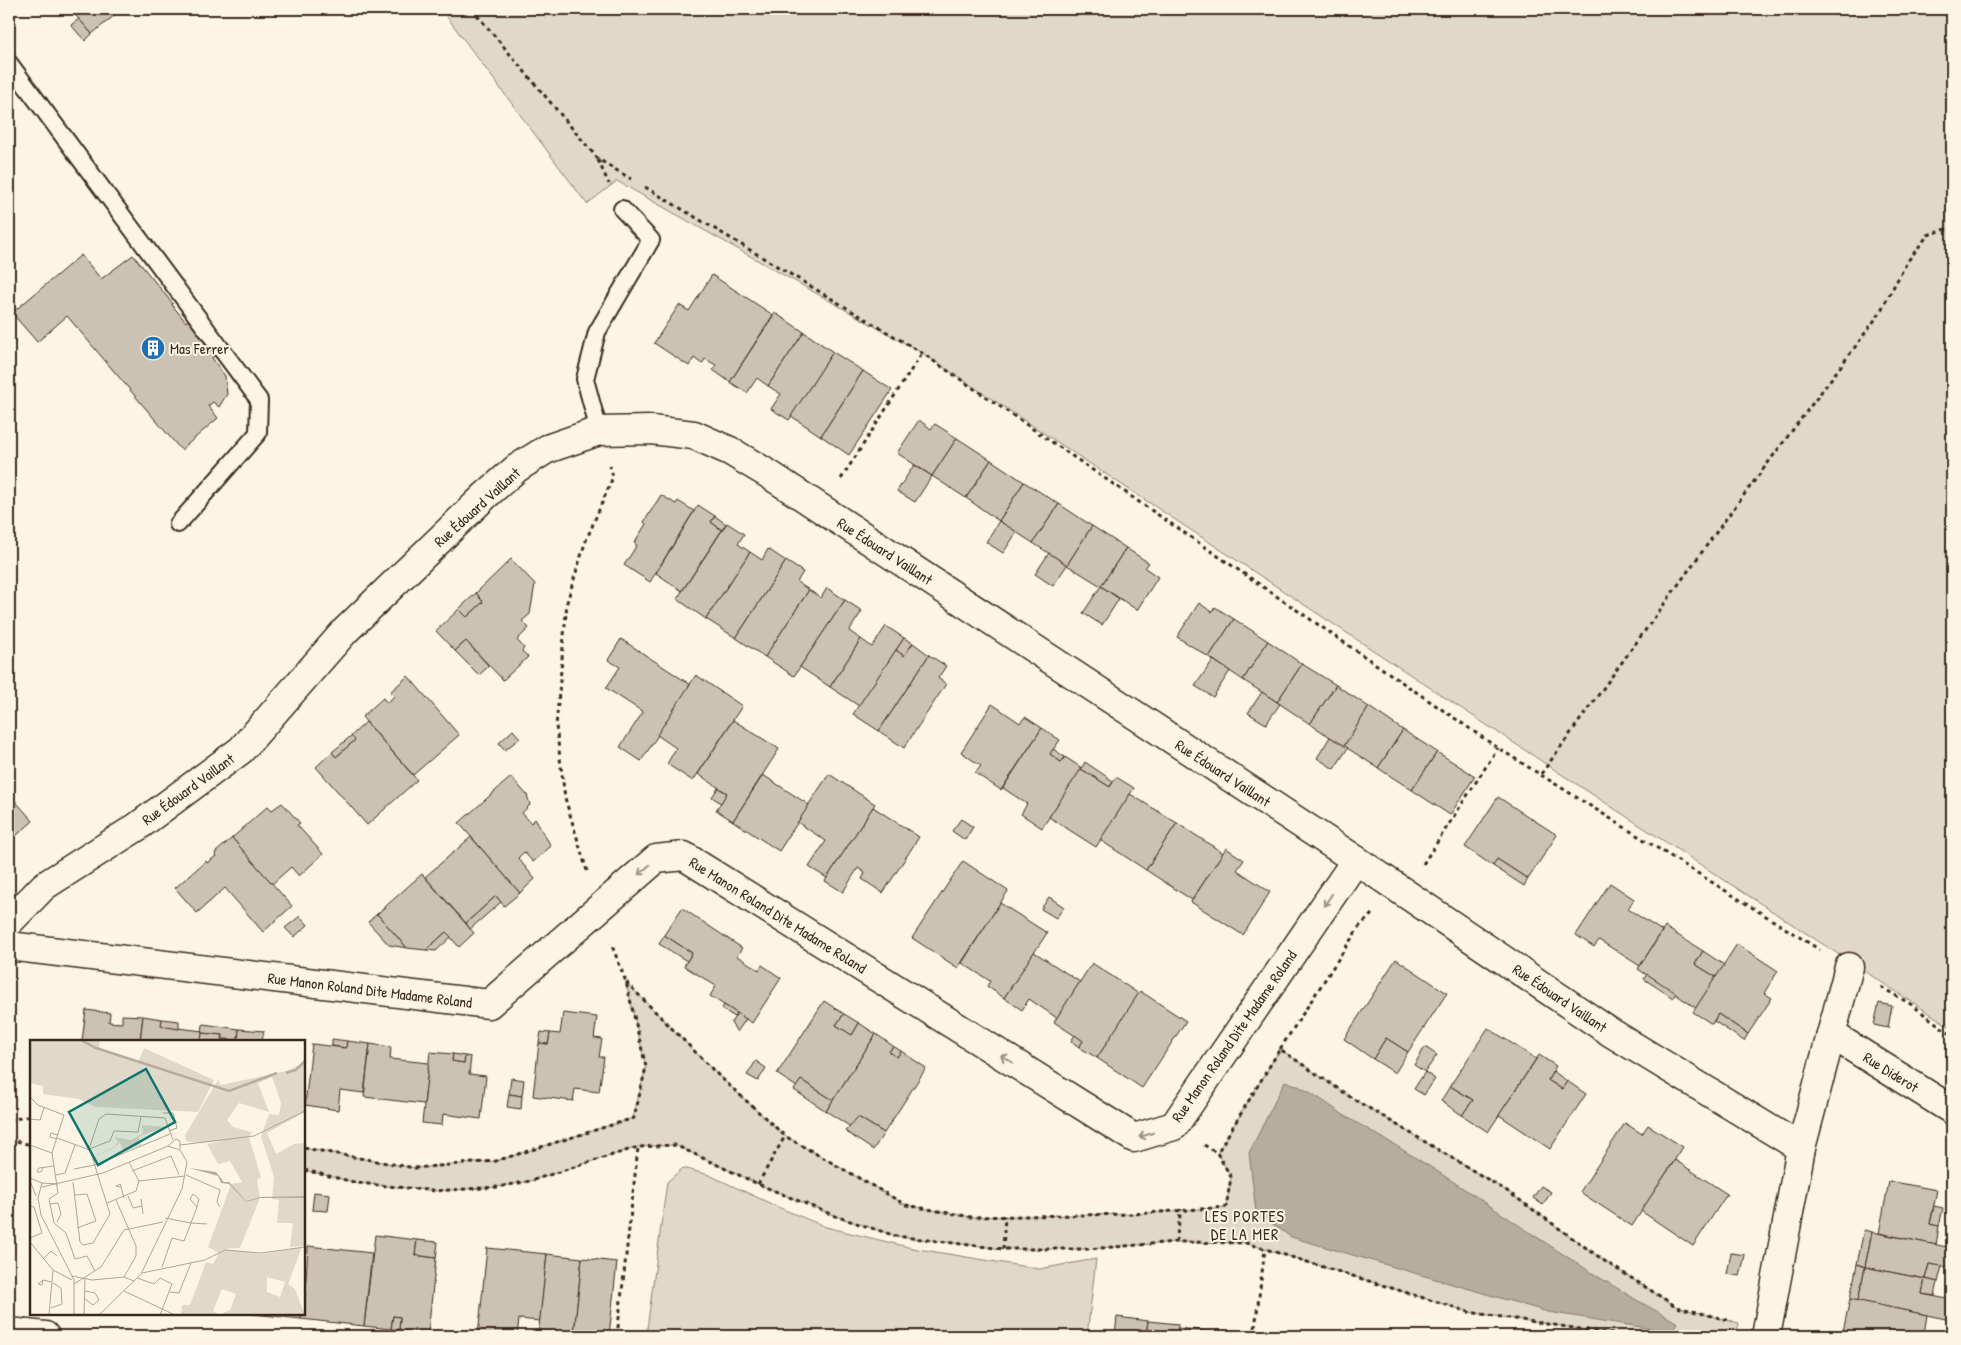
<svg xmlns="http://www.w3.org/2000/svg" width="1961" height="1345" font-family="'Patrick Hand',sans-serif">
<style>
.green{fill:#e0d8c8;stroke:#8e8173}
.water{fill:#b7ad9e;stroke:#85796b}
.building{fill:#ccc2b3;stroke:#3b2a1e}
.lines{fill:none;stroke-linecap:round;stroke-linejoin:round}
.lane-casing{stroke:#3b2a1e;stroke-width:20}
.street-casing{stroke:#3b2a1e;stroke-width:31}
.path{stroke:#3b2a1e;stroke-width:3;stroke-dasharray:4 4;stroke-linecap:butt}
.lane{stroke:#fcf5e5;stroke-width:16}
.street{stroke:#fcf5e5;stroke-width:28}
.oneway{stroke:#9c9082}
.labels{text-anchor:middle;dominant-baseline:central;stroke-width:4;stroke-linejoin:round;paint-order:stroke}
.poi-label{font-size:15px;fill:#3b2a1e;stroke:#fcf5e5;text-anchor:start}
.street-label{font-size:15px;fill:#3b2a1e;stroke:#fcf5e5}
.neighbourhood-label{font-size:16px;letter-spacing:1px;fill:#3b2a1e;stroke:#fcf5e5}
.inset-river{fill:none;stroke:#b7ad9e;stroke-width:2.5}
.inset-road{fill:none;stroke:#afa495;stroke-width:1}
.view{fill:#0f766e;fill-opacity:0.15;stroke:#0f766e;stroke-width:2.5}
.inset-edge{fill:none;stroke:#3b2a1e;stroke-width:2.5}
</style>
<rect width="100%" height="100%" fill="#fcf5e5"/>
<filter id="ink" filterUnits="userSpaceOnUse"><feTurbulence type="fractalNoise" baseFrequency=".02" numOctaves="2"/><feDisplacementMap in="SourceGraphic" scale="10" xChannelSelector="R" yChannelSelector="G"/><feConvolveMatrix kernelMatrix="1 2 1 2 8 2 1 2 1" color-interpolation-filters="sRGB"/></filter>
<g filter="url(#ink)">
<g class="green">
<polygon points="441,9 1952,9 1952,1028 1564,776 922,353 617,181 587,204"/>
<polygon points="626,982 718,1075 785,1136 906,1205 971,1217 1134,1214 1226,1207 1231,1177 1217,1153 1280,1049 1352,1098 1507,1191 1606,1262 1677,1307 1739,1323 1736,1336 1626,1336 1469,1312 1246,1243 1176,1242 1088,1249 1003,1249 896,1236 835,1216 758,1184 675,1145 638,1147 530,1181 498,1187 436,1191 358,1183 304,1170 304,1148 415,1168 496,1161 633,1118 646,1067"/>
<polygon points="683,1168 709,1175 780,1208 826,1227 912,1248 1039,1269 1096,1259 1087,1336 646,1336 667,1182"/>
</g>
<path class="water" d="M1285,1081c27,8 48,29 72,42 110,61 209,141 321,200l-6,9 -124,-20 -257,-75 -35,-25 -7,-59z"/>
<g class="building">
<polygon points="70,9 122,9 92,34"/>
<polygon points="79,19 92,34 85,41 71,25"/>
<polygon points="81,255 101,279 133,255 173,304 172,305 186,322 188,320 217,354 212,358 225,376 227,394 219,407 213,402 208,406 218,418 181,450 67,316 37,342 12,313"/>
<polygon points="712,275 773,315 730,382 713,370 716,365 705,359 702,364 694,358 689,366 654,343 679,305 689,311"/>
<polygon points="775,313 804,332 768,386 757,378 747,393 730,382"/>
<polygon points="804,332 833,352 789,420 771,409 781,394 768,386"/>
<polygon points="833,352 863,371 821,436 791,416"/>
<polygon points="863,371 892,390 849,455 821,436"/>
<polygon points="919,420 931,429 935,424 957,438 932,476 897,453"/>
<polygon points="957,438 991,460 966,498 932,476"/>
<polygon points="991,460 1024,482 999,521 966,498"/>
<polygon points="914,465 932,476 915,502 897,491"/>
<polygon points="1024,482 1059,504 1033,543 999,521"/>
<polygon points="661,495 676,504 678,501 694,511 650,582 624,565 637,545 634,543 646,524 644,522"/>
<polygon points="1059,504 1092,526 1067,565 1033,543"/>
<polygon points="698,505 715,516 711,522 722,530 682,591 656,573"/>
<polygon points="715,516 726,524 722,530 711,522"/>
<polygon points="999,521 1017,532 1003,553 986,542"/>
<polygon points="727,523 744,534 738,544 750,552 706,619 677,599"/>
<polygon points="1092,526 1126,548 1101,586 1067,565"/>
<polygon points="1126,548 1149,563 1145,568 1158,577 1137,610 1101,586"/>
<polygon points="768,549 786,561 736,638 706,619 750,552 762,560"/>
<polygon points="1049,553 1067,565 1053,586 1035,574"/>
<polygon points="511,559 535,584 530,614 522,621 529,628 517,640 524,648 522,651 528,657 503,680 466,641 455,651 436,631 459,609 467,617 483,602 476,593"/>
<polygon points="786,561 803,572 797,582 809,590 765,657 736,638"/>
<polygon points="1101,586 1119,599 1102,625 1083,613"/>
<polygon points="827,588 845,600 794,676 765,657 809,590 821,598"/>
<polygon points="476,593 483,602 467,617 459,609"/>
<polygon points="845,600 862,611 849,631 861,639 830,687 800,667"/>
<polygon points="1199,603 1212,612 1215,607 1234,619 1209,657 1177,637"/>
<polygon points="1234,619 1268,641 1243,680 1209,657"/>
<polygon points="886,626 904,638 859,706 830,687 861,639 872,647"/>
<polygon points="904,638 913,643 904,656 896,650"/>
<polygon points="621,639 691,685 641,761 620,747 643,712 606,688 620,667 608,660"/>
<polygon points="466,641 489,666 479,675 455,651"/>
<polygon points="1268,641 1302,664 1277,702 1243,680"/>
<polygon points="913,643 929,655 879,731 853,714 896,650 904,656"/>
<polygon points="929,655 946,666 938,678 946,684 904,748 879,731"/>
<polygon points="1213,660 1230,671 1213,697 1195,686"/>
<polygon points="1302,664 1336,685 1310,724 1277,702"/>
<polygon points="696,675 742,706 693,781 667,764 676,748 657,735"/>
<polygon points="408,676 459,735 413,775 362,717 383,698 387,703 394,696 390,692"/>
<polygon points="1336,685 1369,707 1344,746 1310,724"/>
<polygon points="1262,692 1280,704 1266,724 1248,713"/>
<polygon points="992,704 1020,723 1025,717 1042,728 1001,790 975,773 981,766 961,752"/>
<polygon points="1369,707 1403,730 1378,768 1344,746"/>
<polygon points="733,720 779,749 733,821 716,810 727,793 698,774"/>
<polygon points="366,722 417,780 367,825 316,767 332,752 336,757 355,740 351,736"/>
<polygon points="1042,728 1060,740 1050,754 1061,762 1065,757 1082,768 1042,828 1021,814 1027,804 1003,788"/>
<polygon points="513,730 520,738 505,750 499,743"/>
<polygon points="1403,730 1437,752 1412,790 1378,768"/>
<polygon points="351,736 355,740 336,757 332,752"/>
<polygon points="1330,737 1348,748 1334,769 1317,758"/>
<polygon points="1053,749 1065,757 1061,762 1050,754"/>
<polygon points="1437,752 1475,776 1450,815 1412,790"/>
<polygon points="1085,762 1113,781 1110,787 1081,769"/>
<polygon points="1081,769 1110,787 1116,777 1134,788 1096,847 1049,817"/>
<polygon points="829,774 875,804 827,878 809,867 826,841 797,822"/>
<polygon points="763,775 809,805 779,851 733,821"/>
<polygon points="511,777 527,795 530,805 522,813 531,823 535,819 551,846 533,862 524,852 518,858 535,879 520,893 459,823"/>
<polygon points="718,788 727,793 721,803 712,797"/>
<polygon points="9,794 33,821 17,835 9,826"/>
<polygon points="1130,794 1177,823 1146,870 1100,840"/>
<polygon points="1498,797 1557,835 1528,879 1497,859 1493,866 1465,847"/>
<polygon points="282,803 300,823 297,825 323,854 299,876 291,867 272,884 232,838 268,806 272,810"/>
<polygon points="873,807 919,837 883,893 862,879 865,873 858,868 843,892 825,881"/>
<polygon points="961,819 973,827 965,840 952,831"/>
<polygon points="1177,823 1223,853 1192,900 1146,870"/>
<polygon points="471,837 520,893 504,906 496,896 466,923 425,877"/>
<polygon points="232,838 292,906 263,932 225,888 197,913 175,888 206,861 207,863 216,856 215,853"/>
<polygon points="1226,848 1244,860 1237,870 1270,892 1243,935 1191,902"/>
<polygon points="1497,859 1528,879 1524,886 1493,866"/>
<polygon points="963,861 1008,891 958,968 912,938"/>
<polygon points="422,874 474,933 459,947 446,932 426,950 407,948 377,914"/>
<polygon points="1610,883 1634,899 1628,909 1662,931 1640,966 1599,940 1594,947 1576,935"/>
<polygon points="496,896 501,902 470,929 466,923"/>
<polygon points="1049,897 1064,907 1056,918 1041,909"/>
<polygon points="1000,903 1047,933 1004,998 987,986 990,981 962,963"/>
<polygon points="682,908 742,948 737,956 759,970 762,965 781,978 752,1023 710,996 716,986 684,966 692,953 664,935"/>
<polygon points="377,914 407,948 389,945 368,922"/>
<polygon points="300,916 308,925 294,937 285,928"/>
<polygon points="1665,927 1703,951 1695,964 1716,977 1696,1008 1638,969"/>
<polygon points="446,932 451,937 436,951 426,950"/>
<polygon points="664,935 692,953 687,961 659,944"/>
<polygon points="1737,944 1778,971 1764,993 1772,998 1748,1034 1718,1014 1712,1024 1693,1012"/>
<polygon points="1703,951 1724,965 1716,977 1695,964"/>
<polygon points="1034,952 1080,982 1057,1018 1029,999 1022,1010 1004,998"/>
<polygon points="1396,959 1447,993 1408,1052 1386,1038 1373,1059 1344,1039"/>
<polygon points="1092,963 1139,994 1097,1058 1079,1047 1083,1041 1054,1022"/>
<polygon points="1647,974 1676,993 1673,998 1644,979"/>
<polygon points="1140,991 1186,1021 1142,1088 1097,1058"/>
<polygon points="824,1001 844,1014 836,1025 852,1035 859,1023 876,1034 833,1100 801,1080 797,1087 777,1074"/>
<polygon points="1879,1003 1892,1006 1888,1028 1874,1025"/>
<polygon points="724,1005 737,1013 735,1017 722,1009"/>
<polygon points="86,1010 110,1013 109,1022 122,1023 122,1015 143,1016 140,1041 82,1041"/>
<polygon points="563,1013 597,1017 594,1038 602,1039 599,1057 604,1057 599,1092 575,1089 573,1101 533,1096 539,1043 548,1044 550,1033 560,1034"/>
<polygon points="737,1013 746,1019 737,1032 731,1023"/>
<polygon points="844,1014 859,1023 852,1035 836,1025"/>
<polygon points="1718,1014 1748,1034 1744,1041 1714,1021"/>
<polygon points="143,1016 162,1019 161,1026 203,1031 201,1041 140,1041"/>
<polygon points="162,1019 179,1021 179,1029 161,1026"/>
<polygon points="203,1024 239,1029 238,1040 222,1039 223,1035 202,1033"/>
<polygon points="1488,1028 1536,1059 1488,1132 1462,1115 1473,1100 1450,1086"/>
<polygon points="239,1029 264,1031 262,1041 201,1041 202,1033 223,1035 222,1039 238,1040"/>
<polygon points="541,1032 550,1033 548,1044 539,1043"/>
<polygon points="876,1034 893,1046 889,1052 897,1057 901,1051 926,1068 884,1133 858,1117 851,1127 826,1111"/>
<polygon points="1075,1035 1083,1041 1079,1047 1071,1041"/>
<polygon points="1386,1038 1408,1052 1395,1073 1373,1059"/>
<polygon points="332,1039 347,1041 346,1048 332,1046"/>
<polygon points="347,1041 370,1044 364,1093 340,1090 338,1110 305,1105 312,1044 346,1048"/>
<polygon points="370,1044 391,1047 390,1059 429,1063 424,1104 364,1097"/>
<polygon points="893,1046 901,1051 897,1057 889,1052"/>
<polygon points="1425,1047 1437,1055 1425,1072 1414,1065"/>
<polygon points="430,1052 453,1054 452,1061 464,1063 465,1056 471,1057 469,1074 486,1076 481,1119 443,1114 442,1125 422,1123"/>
<polygon points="453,1054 465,1056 464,1063 452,1061"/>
<polygon points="1539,1055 1556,1066 1548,1080 1562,1089 1567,1081 1586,1094 1550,1149 1499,1115"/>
<polygon points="756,1061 766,1068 758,1081 747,1075"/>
<polygon points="1553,1071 1567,1081 1562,1089 1548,1080"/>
<polygon points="1425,1072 1435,1079 1424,1095 1414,1089"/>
<polygon points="511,1078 524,1080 522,1096 509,1094"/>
<polygon points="801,1080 833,1100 826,1111 794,1090"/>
<polygon points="1450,1086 1473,1100 1462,1115 1441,1101"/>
<polygon points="509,1094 522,1096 521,1109 507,1107"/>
<polygon points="858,1117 884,1133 873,1150 845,1131"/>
<polygon points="1625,1123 1642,1134 1648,1125 1683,1147 1632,1226 1580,1192"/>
<polygon points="1675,1160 1727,1194 1693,1246 1641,1211"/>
<polygon points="1889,1181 1937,1190 1930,1224 1939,1226 1936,1245 1879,1233"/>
<polygon points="1541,1186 1551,1192 1543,1205 1533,1198"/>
<polygon points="314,1192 330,1194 328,1211 312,1210"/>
<polygon points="1934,1206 1943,1208 1939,1226 1930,1224"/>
<polygon points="1864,1230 1872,1232 1865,1267 1857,1264"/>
<polygon points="1872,1232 1952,1248 1952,1269 1929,1264 1925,1279 1865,1267"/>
<polygon points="375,1235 417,1240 415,1255 436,1258 428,1333 399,1330 400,1317 393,1316 391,1329 364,1326"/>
<polygon points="417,1240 438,1242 436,1258 415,1255"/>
<polygon points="308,1246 372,1253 364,1326 301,1319 301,1314 304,1314"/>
<polygon points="487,1248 547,1254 540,1321 519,1319 517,1336 478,1336"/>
<polygon points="1731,1253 1745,1255 1740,1276 1727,1274"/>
<polygon points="547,1254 582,1258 574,1334 560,1332 559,1336 538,1336"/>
<polygon points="582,1258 617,1262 609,1336 574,1334"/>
<polygon points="1857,1264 1865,1267 1858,1301 1850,1299"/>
<polygon points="1929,1264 1942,1266 1938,1282 1925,1279"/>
<polygon points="1865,1267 1925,1279 1922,1294 1952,1300 1951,1320 1858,1301"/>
<polygon points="1925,1279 1938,1282 1935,1296 1922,1294"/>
<polygon points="1850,1299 1927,1315 1924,1334 1911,1332 1910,1336 1842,1336"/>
<polygon points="253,1314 301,1314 301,1319"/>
<polygon points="393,1316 400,1317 399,1330 391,1329"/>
<polygon points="1117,1317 1148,1321 1146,1336 1115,1336"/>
<polygon points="1148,1321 1178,1324 1177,1336 1146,1336"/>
<polygon points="1178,1328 1248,1336 1177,1336"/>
</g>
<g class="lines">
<g class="lane-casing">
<g id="lane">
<polyline points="9,63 259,400 258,433 178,524"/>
<polyline points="599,431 585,379 597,332 651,240 622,209"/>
</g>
</g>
<g class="street-casing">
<g id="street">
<polyline points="9,922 44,886 137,827 241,750 345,631 486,495 517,468 547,449 599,431 651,430 694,435 730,451 770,475 1356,860 1610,1032 1801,1148 1766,1336"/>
<polyline points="9,946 489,1004 656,859 684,856 1134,1138 1174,1126 1356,860"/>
<polyline points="1831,1034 1952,1110"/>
<polyline points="1801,1148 1849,967"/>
<polyline points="9,1332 45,1336"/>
</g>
</g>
<g class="path">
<polyline points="472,9 598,159 631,179"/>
<polyline points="598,160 609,184"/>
<polyline points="645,187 922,353 1498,748 1820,950"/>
<polyline points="841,479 922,353"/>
<polyline points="1541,774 1728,516 1855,347 1879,314 1907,262 1928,235 1952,227"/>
<polyline points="1423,864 1498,748"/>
<polyline points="587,871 565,798 556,726 567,602 585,543 613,477 610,466"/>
<polyline points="626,982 718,1075 785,1136 906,1205 971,1217 1134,1214 1226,1207 1231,1177 1217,1153 1280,1049 1352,1098 1507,1191 1606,1262 1677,1307 1732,1321"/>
<polyline points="1881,987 1912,1005 1952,1035"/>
<polyline points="1280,1049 1359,927 1372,914"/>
<polyline points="9,1120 31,1116"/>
<polyline points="9,1139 31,1145"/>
<polyline points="1204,1145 1217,1153"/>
<polyline points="304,1148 415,1168 496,1161 634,1118 646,1067 626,982 611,943"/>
<polyline points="304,1170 358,1183 436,1191 498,1187 530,1181 638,1147 675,1145 758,1184 835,1216 896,1236 1003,1249 1088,1249 1176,1242 1246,1243 1469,1312 1626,1336"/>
<polyline points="758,1184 785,1136"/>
<polyline points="1176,1242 1181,1209"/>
<polyline points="1003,1249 1005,1216"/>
<polyline points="617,1336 638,1148"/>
<polyline points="1254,1336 1265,1249"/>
</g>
<use href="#lane" class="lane"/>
<use href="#street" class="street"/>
</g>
<defs><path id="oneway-shaft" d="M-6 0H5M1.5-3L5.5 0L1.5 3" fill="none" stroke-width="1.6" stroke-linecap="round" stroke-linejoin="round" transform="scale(1.25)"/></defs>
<g class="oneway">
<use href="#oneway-shaft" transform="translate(644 870) rotate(139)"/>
<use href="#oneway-shaft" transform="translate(1328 900) rotate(124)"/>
<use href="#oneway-shaft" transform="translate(1007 1059) rotate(-148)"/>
<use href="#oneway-shaft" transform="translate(1146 1135) rotate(162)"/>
</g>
</g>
<defs>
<g id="building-disc" transform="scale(1.25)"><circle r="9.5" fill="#1f6fb2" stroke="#fcf5e5"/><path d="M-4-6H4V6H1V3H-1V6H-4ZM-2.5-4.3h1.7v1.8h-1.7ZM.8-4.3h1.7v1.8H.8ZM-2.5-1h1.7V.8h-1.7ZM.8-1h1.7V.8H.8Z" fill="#fff"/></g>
</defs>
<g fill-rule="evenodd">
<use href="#building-disc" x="153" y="348"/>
</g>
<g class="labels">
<g class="poi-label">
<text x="170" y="348">Mas Ferrer</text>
</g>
<g class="street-label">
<text transform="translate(477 507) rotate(-42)">Rue Édouard Vaillant</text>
<text transform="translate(885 551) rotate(33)">Rue Édouard Vaillant</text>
<text transform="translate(1223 773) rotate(33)">Rue Édouard Vaillant</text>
<text transform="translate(188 789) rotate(-36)">Rue Édouard Vaillant</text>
<text transform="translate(778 915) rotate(32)">Rue Manon Roland Dite Madame Roland</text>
<text transform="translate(370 990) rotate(7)">Rue Manon Roland Dite Madame Roland</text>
<text transform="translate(1560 998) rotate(34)">Rue Édouard Vaillant</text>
<text transform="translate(1234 1036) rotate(-55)">Rue Manon Roland Dite Madame Roland</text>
<text transform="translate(1891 1072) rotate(32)">Rue Diderot</text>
</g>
<g class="neighbourhood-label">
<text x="1245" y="1216">LES PORTES<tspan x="1245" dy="18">DE LA MER</tspan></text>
</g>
</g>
<g transform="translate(30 1040)">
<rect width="275" height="275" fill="#fcf5e5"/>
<path d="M0,0h70l-1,7 39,16 6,-15 70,32 -16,32 -102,-5 -17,-8 -36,-5v-8l-13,-3zM275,22v50l-38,21 9,21 18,-10 11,-1v103l-15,1 3,-24h-16l2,-23 -7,-1 2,-22 -13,-41 8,-22 10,1 2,-12 -9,-26 -14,6 11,29 -30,-9 -12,17 6,7 19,5 -3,5 12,40 -4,3 3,18 -20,50 -16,1 38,5 40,-7 -14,37 7,5 10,26 -124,-1 1,-9h8l16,-43 7,2 6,-11 -11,-6 23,-63 11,-2 -12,-21 -12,3 -11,-20 16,-3 -26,2 -11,-2 -1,-6 33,-55 3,5 65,-14zM237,237l18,5 -5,15 -13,-5zM192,249l14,5 -6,16 -11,5 -6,-4zM112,85l25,2 -25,8 -3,2 2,8 -17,7 -4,-10 -8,7 -17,7 19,-9 4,-5 -3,-5 16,3 9,-5 3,-2z" fill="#e0d8c8" fill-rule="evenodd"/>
<path d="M159,128l27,4 8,10h5l17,19 14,-4 45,-1v2h-45l-14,4 -17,-18 -8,-1 -3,-7z" fill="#b7ad9e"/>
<path class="inset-river" d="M51,0l15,8 133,43 48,-18M256,33l10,-3 9,-9"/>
<path class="inset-road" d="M0,57l8,8 26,10 -12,38 6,40 -9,6 5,24 12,10 9,26 12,-3 8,15M133,73h10l4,15 -8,3M0,79l10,1 4,-12M27,98l33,12 20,64 -17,29 -10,2 -3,-3 -7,-60M27,99l-7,-2 1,-4 7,2M0,105l22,8M150,105l74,-9 51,-25M59,109l10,-30 7,-5 59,4 8,22M59,109l21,-8 4,-10 24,1 3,-15M99,122l10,19 46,-5M13,128l-2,4h-4l2,-4 15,-2M44,129l21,-4 75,-31M102,131l39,-15 8,19M26,135l9,-2 10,-28M156,135l34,15 -3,12 3,5M0,138l12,5 -4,15 3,17 33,65v35M0,141l6,15M11,143l17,1M12,147l61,-14 65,-27 8,-7 4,2v8M91,147l-5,-1 4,-2 1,3 3,11M45,155l12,-1 9,27 -19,7M98,156l5,12 9,-2M111,159l2,15M86,160l20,46v10l-12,21M77,163l29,-12 3,-10M20,164l8,-1 3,11 -4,8M0,166l4,1 8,26 -12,5M135,178l26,5 6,-16 -7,-8 3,-5 6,5 -2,8M0,202l23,28 -4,45M14,218l7,-7 6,5M132,227l10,-29 12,3 7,-18 16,1M23,230l19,10M112,233l63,-13 20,-10 36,3 44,-6M42,236l20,4 32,-3 10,4M107,238l17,6 6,-6 12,6 -12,31M13,240l-1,5 -4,-1 5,-4 9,2M44,244l27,-17 23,-37 39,-8M55,251l10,2 4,7 -6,5 -8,-6M94,251l51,24M140,252l9,1 12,-30M21,268l11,-4 -1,-16 -8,-5M54,275l1,-37M69,275l42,-41 41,-85 5,-27 -7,-12 -12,-4"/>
<path class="view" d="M116,29l29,53 -77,43 -29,-53z"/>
<rect width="275" height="275" class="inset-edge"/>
</g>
<rect width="1961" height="1345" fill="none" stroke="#fcf5e5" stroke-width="30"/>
<rect x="15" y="15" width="1931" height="1315" fill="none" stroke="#3b2a1e" stroke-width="2" filter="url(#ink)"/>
</svg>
